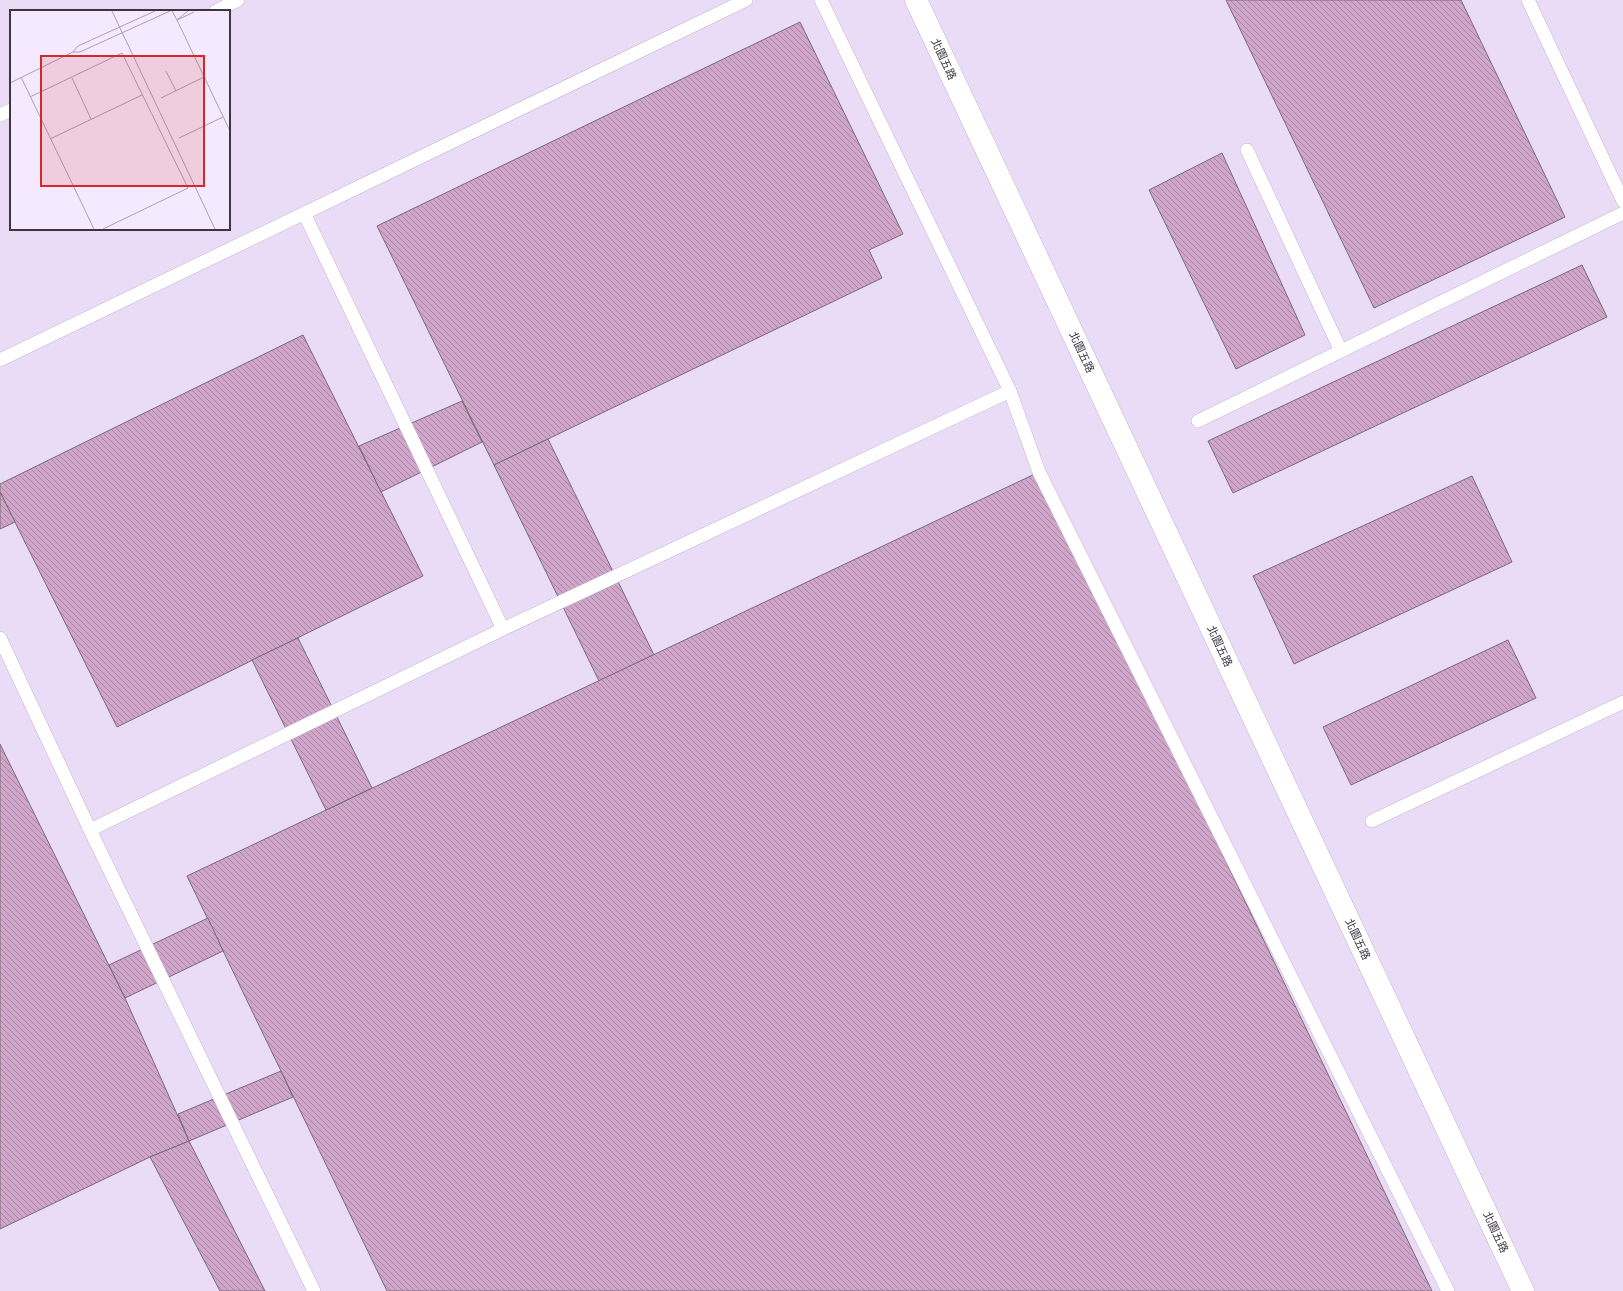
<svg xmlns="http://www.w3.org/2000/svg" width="1623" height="1291" font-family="'PT Serif','Noto Sans TC',serif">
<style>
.built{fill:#eadcf7;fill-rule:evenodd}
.building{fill:url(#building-back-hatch);stroke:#7b6a79}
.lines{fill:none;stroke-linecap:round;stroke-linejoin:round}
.lane-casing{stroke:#c1b6ca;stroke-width:14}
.street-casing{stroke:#c1b6ca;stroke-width:23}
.lane{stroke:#fff;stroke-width:13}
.street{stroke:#fff;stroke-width:22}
.labels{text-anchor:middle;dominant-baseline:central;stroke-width:3;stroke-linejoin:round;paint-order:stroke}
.street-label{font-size:11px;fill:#3b373f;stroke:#fff}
.inset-road{fill:none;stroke:#aaa2b2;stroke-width:1}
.view{fill:#d62828;fill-opacity:0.15;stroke:#d62828;stroke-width:2}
.inset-edge{fill:none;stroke:#3b373f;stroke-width:2}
</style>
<defs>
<pattern id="building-back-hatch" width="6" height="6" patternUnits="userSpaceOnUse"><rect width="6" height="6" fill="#cfa6c9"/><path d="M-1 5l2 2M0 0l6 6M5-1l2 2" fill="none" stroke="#a988a5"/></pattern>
</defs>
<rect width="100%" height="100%" fill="#f4e9fe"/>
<path class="built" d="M0,0h1623v1291h-1623zM11,11h218v218h-218z"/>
<g class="building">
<polygon points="1226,0 1461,0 1565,217 1374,308"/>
<polygon points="800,22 903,234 869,250 882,278 494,465 377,226"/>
<polygon points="1222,153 1305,335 1236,369 1149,190"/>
<polygon points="1582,265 1607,317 1233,493 1208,441"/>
<polygon points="303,335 423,576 117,727 0,492 0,484"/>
<polygon points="462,401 482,442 381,492 359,446"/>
<polygon points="548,439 654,655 599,681 494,465"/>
<polygon points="1039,472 1432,1291 387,1291 187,876"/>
<polygon points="1472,476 1512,562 1294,664 1253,576"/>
<polygon points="0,492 15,522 0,529"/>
<polygon points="298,638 372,788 326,810 252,660"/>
<polygon points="1508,640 1536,698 1351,785 1323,727"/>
<polygon points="0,744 125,998 189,1141 150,1157 0,1229"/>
<polygon points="208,918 223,951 125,998 109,965"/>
<polygon points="281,1071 293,1097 189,1141 178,1114"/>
<polygon points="189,1141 265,1291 220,1291 150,1157"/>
</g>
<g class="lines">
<g class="lane-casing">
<g id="lane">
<polyline points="821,0 1010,391 1039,472 1448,1291"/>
<polyline points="1528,0 1623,201"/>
<polyline points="216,11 238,0"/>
<polyline points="0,115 11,110"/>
<polyline points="1247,150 1341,351"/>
<polyline points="304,213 503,629"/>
<polyline points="0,360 746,0"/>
<polyline points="1198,421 1623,213"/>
<polyline points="0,638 90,830 314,1291"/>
<polyline points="1372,821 1623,702"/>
<polyline points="90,830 503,629 1010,391"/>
</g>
</g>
<g class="street-casing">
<polyline id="street" points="916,0 1523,1291"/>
</g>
<use href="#lane" class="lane"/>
<use href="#street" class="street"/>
</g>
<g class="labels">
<g class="street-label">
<text transform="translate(944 59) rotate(65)">北園五路</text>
<text transform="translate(1082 352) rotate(65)">北園五路</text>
<text transform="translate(1220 646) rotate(65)">北園五路</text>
<text transform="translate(1358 939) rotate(65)">北園五路</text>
<text transform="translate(1496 1232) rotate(65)">北園五路</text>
</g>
</g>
<g transform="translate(10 10)">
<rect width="220" height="220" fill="#f4e9fe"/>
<path class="inset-road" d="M102,1l103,218M162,1l5,9 11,-9M184,2l-17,8 53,111M63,42h7l90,-41M156,61l10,20M11,67l73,152M62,68l19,41M0,73l63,-31 5,-6 77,-35M20,87l92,-44 66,135 -85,41M151,88l43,-21M169,128l44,-21M40,129l92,-44"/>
<path class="view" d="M31,46h163v130h-163z"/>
<rect width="220" height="220" class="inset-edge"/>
</g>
</svg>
